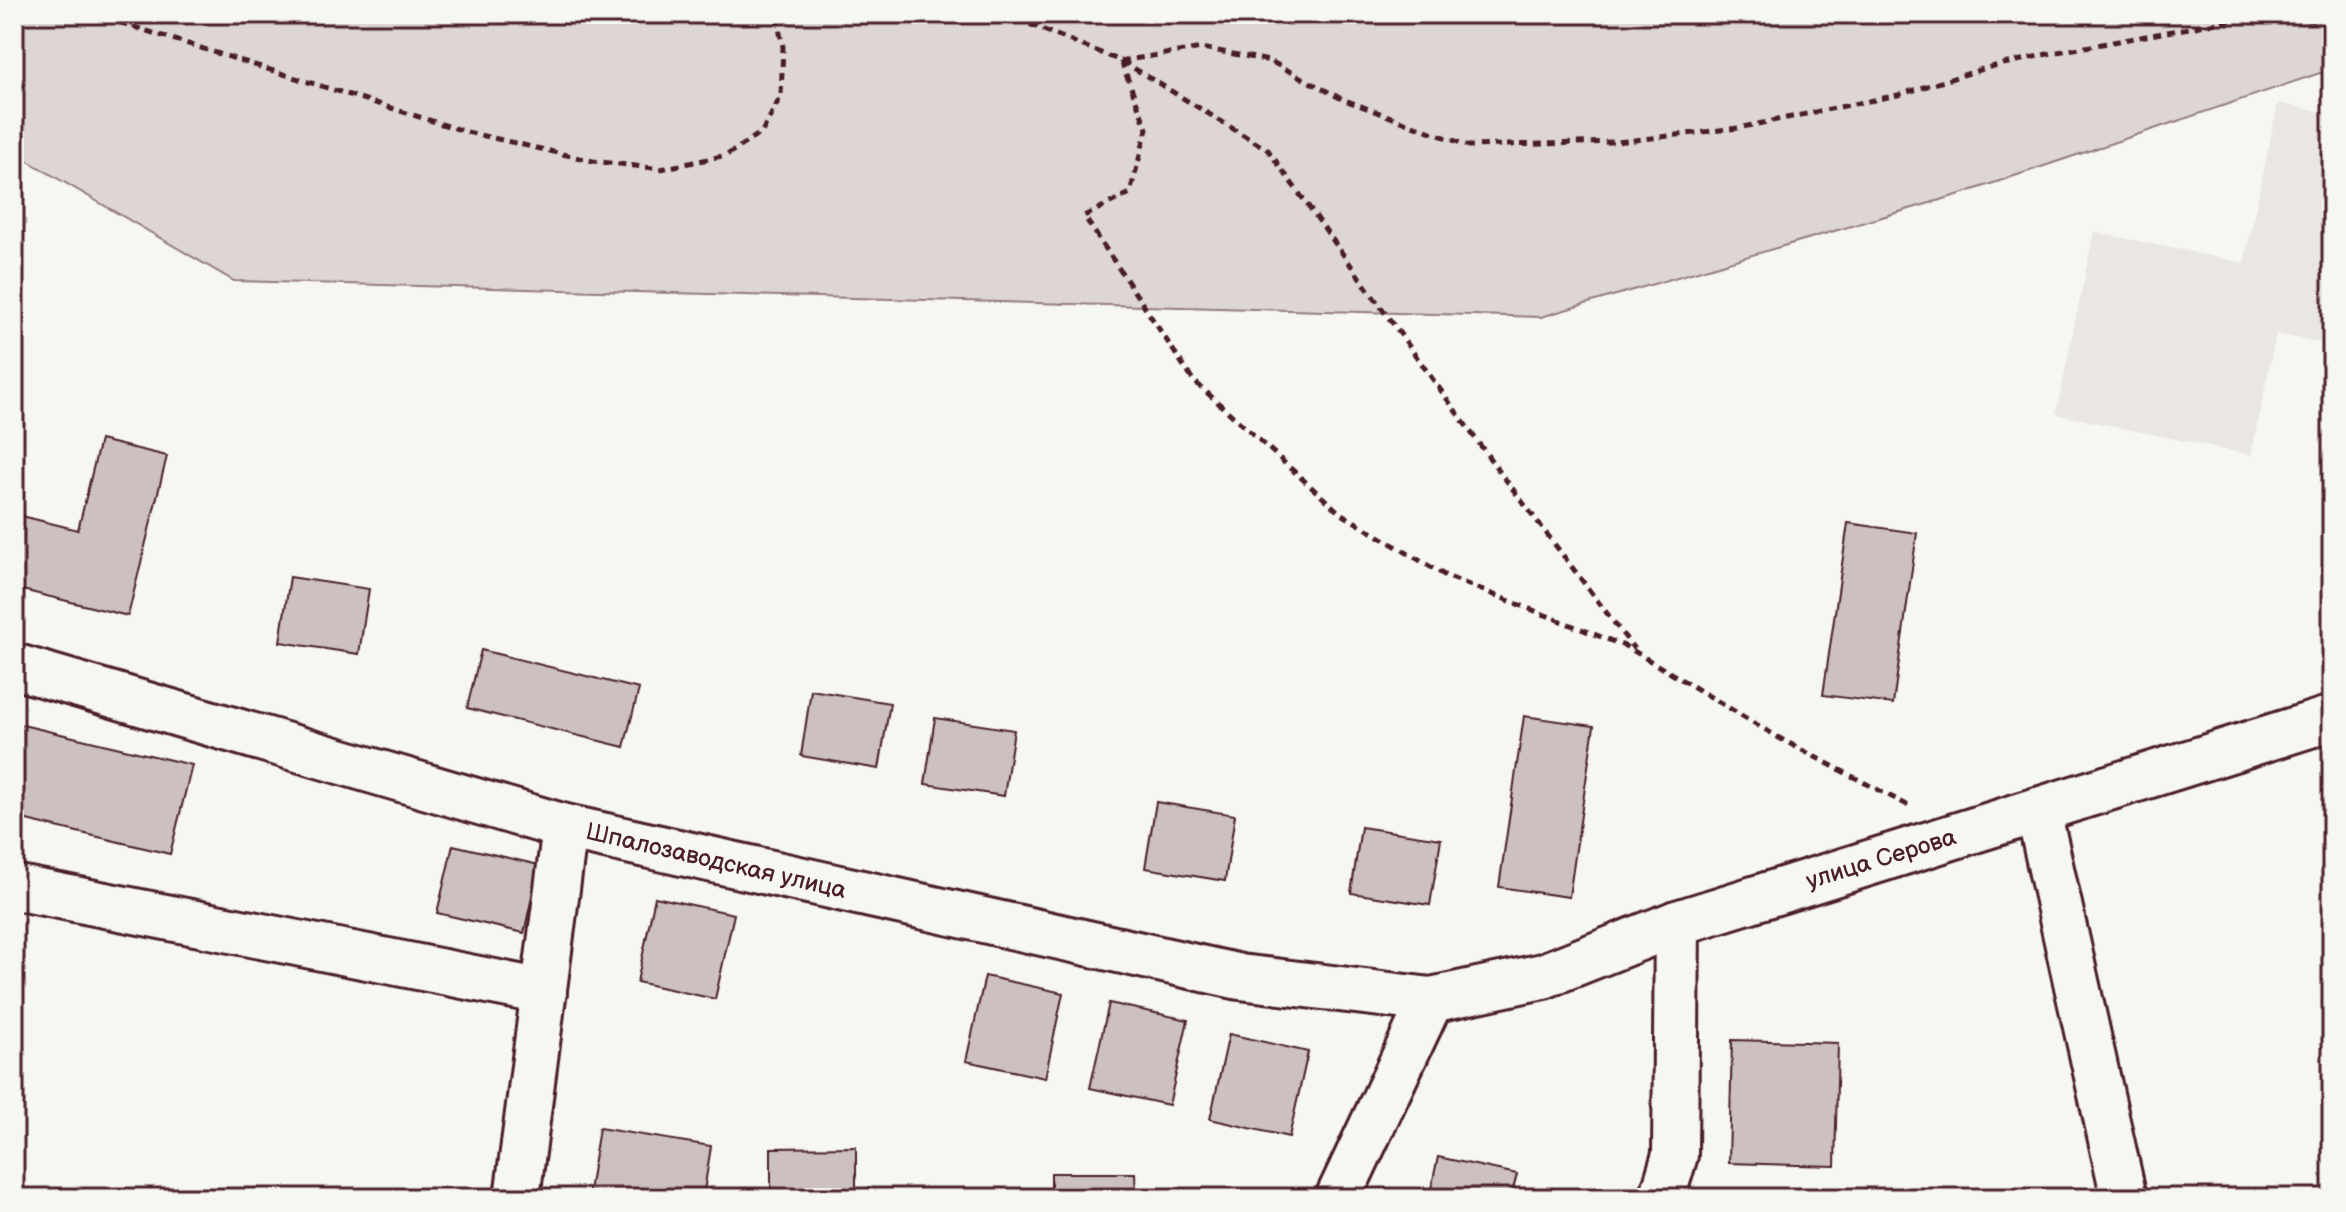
<svg xmlns="http://www.w3.org/2000/svg" width="2346" height="1212" font-family="'Balsamiq Sans',sans-serif">
<style>
.built{fill:#e9e6e3}
.green{fill:#ddd6d5;stroke:#947a80;stroke-width:2}
.building{fill:#ccc1c0;stroke:#4a1f2b;stroke-width:2}
.lines{fill:none;stroke-linecap:round;stroke-linejoin:round}
.minor-casing{stroke:#4a1f2b;stroke-width:50}
.path{stroke:#4a1f2b;stroke-width:5;stroke-dasharray:8 6;stroke-linecap:butt}
.minor{stroke:#f6f6f2;stroke-width:44}
.labels{text-anchor:middle;dominant-baseline:central;stroke-width:6;stroke-linejoin:round;paint-order:stroke}
.street-label{font-size:24px;fill:#4a1f2b;stroke:#f6f6f2}
</style>
<rect width="100%" height="100%" fill="#f6f6f2"/>
<filter id="ink" filterUnits="userSpaceOnUse"><feTurbulence type="fractalNoise" baseFrequency=".0125" numOctaves="2"/><feDisplacementMap in="SourceGraphic" scale="16" xChannelSelector="R" yChannelSelector="G"/><feConvolveMatrix kernelMatrix="1 2 1 2 8 2 1 2 1" color-interpolation-filters="sRGB"/></filter>
<g filter="url(#ink)">
<polygon class="built" points="2278,103 2332,114 2332,345 2276,334 2251,455 2056,414 2094,232 2244,263"/>
<polygon class="green" points="14,14 2332,14 2332,69 1964,193 1541,317 234,281 14,153"/>
<g class="building">
<polygon points="100,440 167,456 128,616 14,588 14,514 78,530"/>
<polygon points="1848,523 1917,533 1893,704 1823,695"/>
<polygon points="290,577 369,589 359,654 280,642"/>
<polygon points="481,650 639,689 624,747 467,708"/>
<polygon points="811,690 890,703 879,769 801,756"/>
<polygon points="1524,716 1594,726 1569,897 1499,887"/>
<polygon points="935,718 1014,730 1004,796 925,784"/>
<polygon points="14,723 192,765 170,854 14,817"/>
<polygon points="1156,802 1235,815 1225,881 1145,868"/>
<polygon points="1361,827 1441,839 1430,905 1351,893"/>
<polygon points="453,845 539,865 524,933 437,913"/>
<polygon points="655,897 734,914 715,999 637,982"/>
<polygon points="985,976 1063,993 1045,1078 966,1061"/>
<polygon points="1109,1003 1188,1020 1169,1105 1090,1088"/>
<polygon points="1229,1034 1308,1052 1289,1137 1210,1119"/>
<polygon points="1732,1040 1838,1043 1835,1166 1729,1163"/>
<polygon points="599,1128 711,1146 703,1198 588,1198"/>
<polygon points="856,1147 856,1198 771,1198 771,1148"/>
<polygon points="1438,1157 1517,1174 1511,1198 1429,1198"/>
<polygon points="1051,1173 1135,1173 1136,1198 1051,1198"/>
</g>
<g class="lines">
<g class="minor-casing">
<g id="minor">
<polyline points="14,666 565,827 1240,977 1431,1000 1543,976 1677,923 2332,718"/>
<polyline points="2038,810 2124,1198"/>
<polyline points="14,887 544,992"/>
<polyline points="517,1198 565,827"/>
<polyline points="1338,1198 1431,1000"/>
<polyline points="1662,1198 1675,1155 1677,923"/>
</g>
</g>
<g class="path">
<polyline points="93,14 467,132 593,161 661,169 727,155 762,132 781,96 783,47 776,14"/>
<polyline points="1004,14 1121,61 1147,129 1130,193 1084,216 1193,380 1340,513 1446,576 1627,647 1781,739 1911,807"/>
<polyline points="1121,61 1202,48 1270,61 1342,99 1469,146 1617,142 1738,128 1898,95 1986,68 2052,53 2250,17 2332,21"/>
<polyline points="1122,61 1268,150 1493,463 1634,649"/>
</g>
<use href="#minor" class="minor"/>
</g>
</g>
<g class="labels">
<g class="street-label">
<text transform="translate(1881 859) rotate(-17)">улица Серова</text>
<text transform="translate(716 861) rotate(13)">Шпалозаводская улица</text>
</g>
</g>
<rect width="2346" height="1212" fill="none" stroke="#f6f6f2" stroke-width="48"/>
<rect x="24" y="24" width="2298" height="1164" fill="none" stroke="#4a1f2b" stroke-width="3" filter="url(#ink)"/>
</svg>
